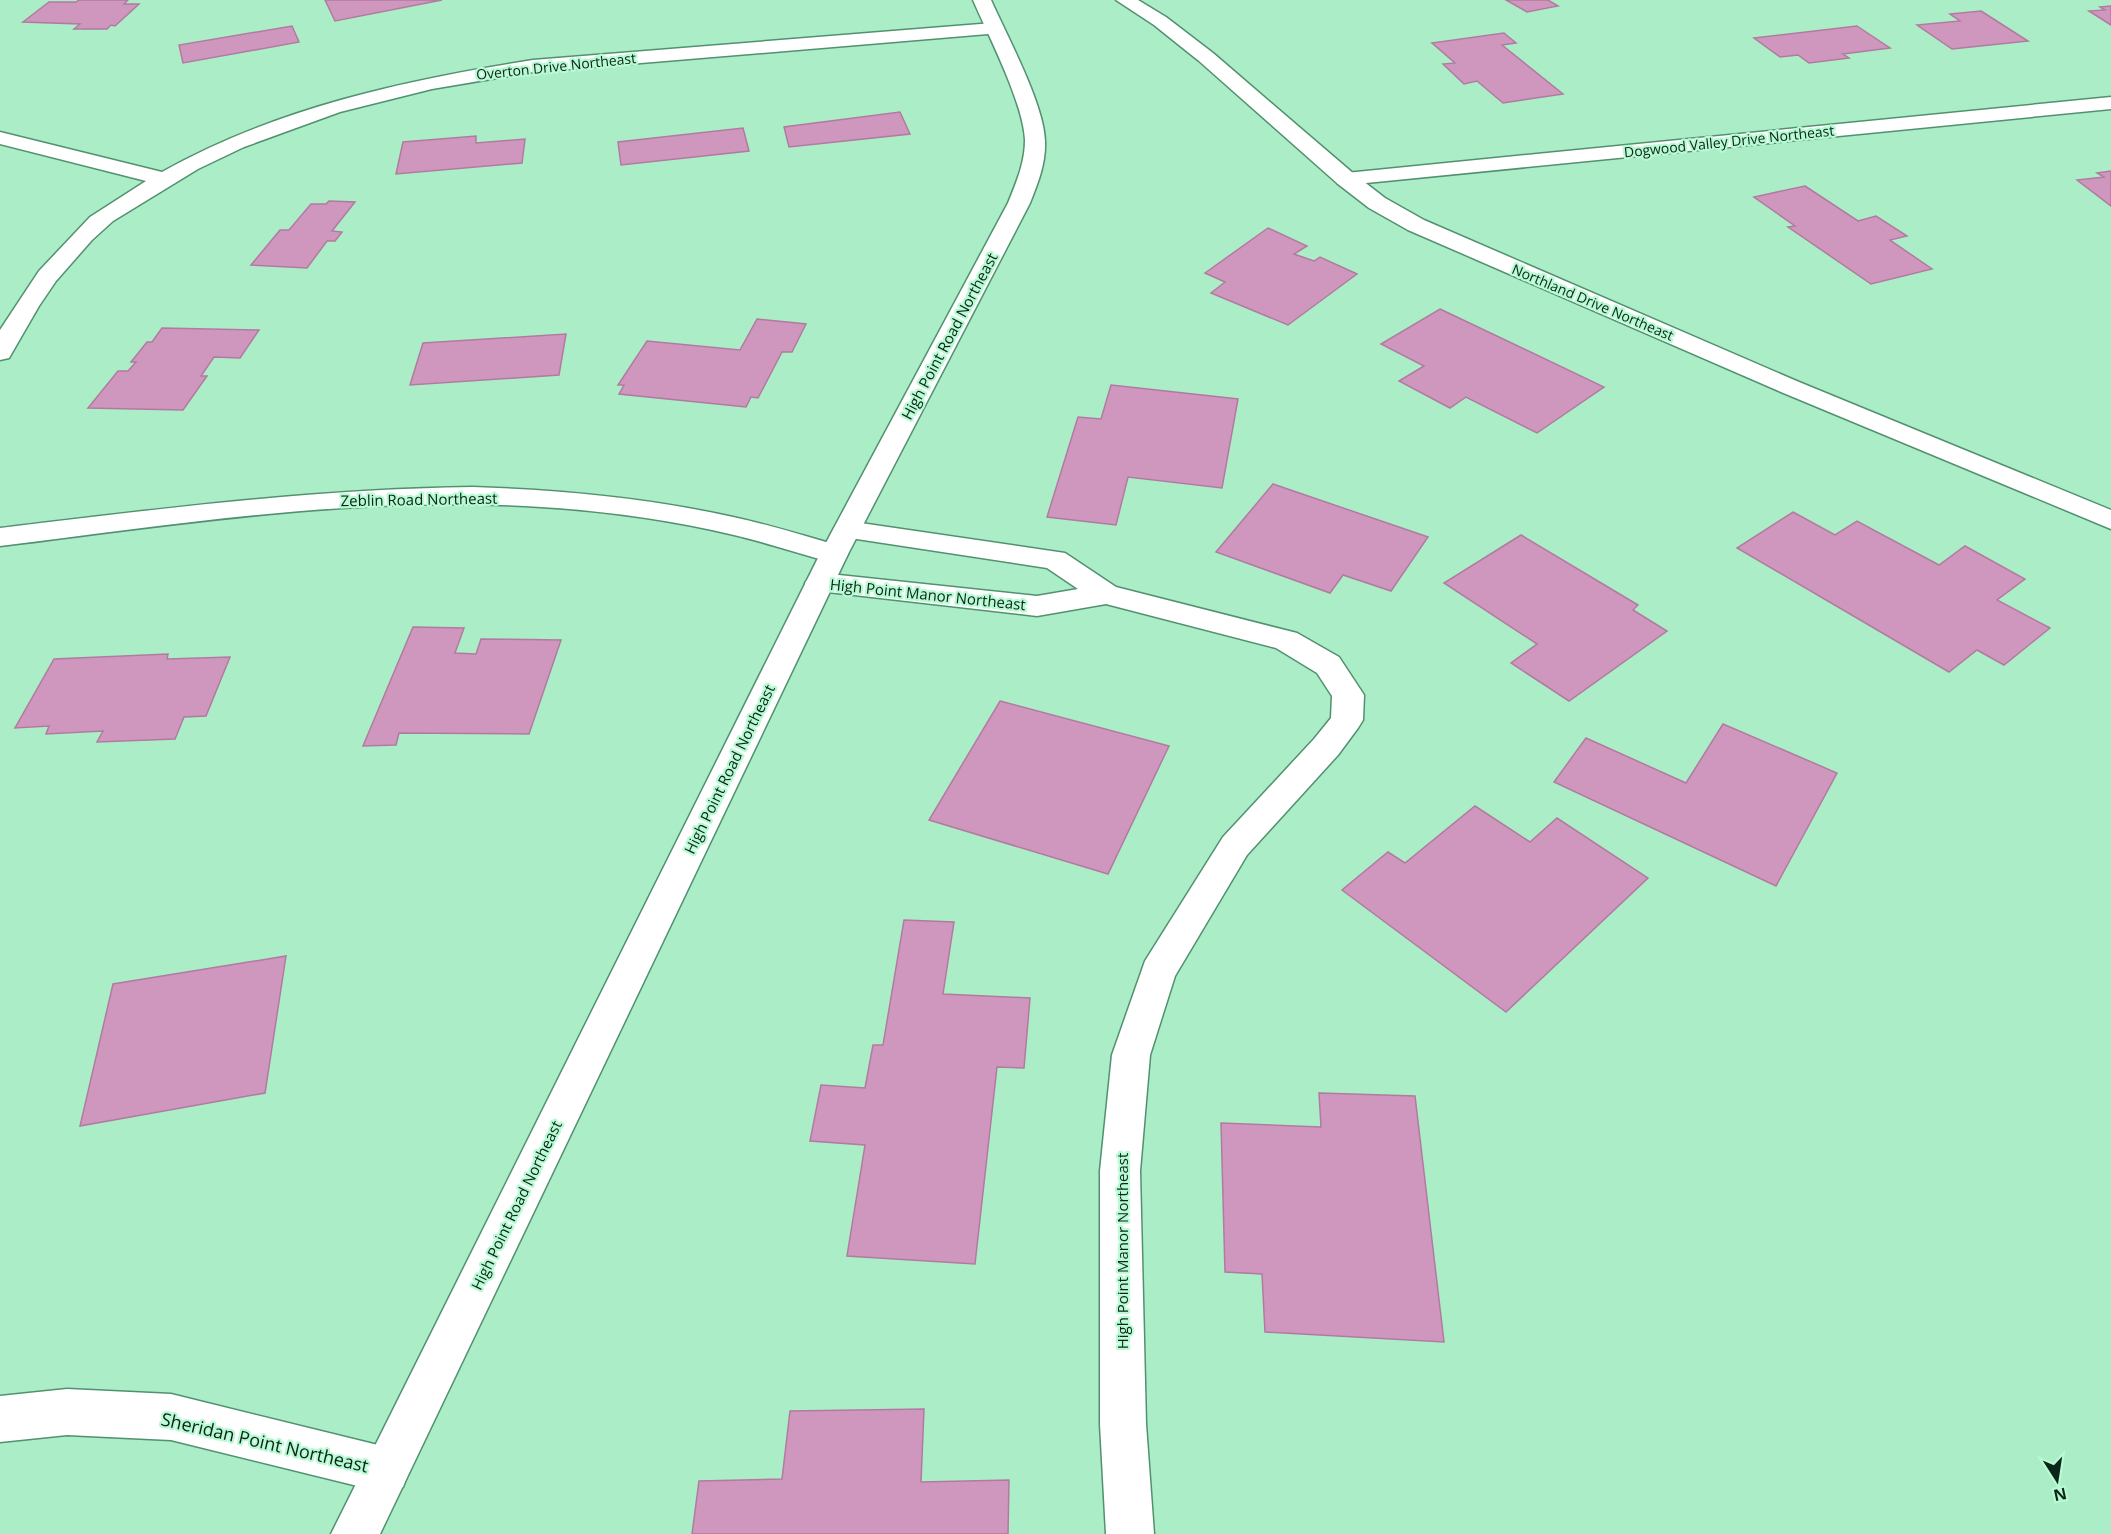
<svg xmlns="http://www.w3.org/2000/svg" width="2111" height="1534" font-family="'Open Sans',sans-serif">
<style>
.building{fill:#d097be;stroke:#b17ba0;stroke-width:1.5}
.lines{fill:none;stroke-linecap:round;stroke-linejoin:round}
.minor-casing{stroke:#52916f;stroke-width:3}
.tertiary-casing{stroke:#52916f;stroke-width:3}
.minor{fill:#fff;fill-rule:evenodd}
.tertiary{fill:#fff;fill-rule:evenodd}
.labels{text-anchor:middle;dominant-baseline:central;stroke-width:4.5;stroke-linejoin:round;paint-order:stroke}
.far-street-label{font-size:14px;fill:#0b2618;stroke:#b8fad4}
.street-label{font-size:15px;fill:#0b2618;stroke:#b8fad4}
.near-street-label{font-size:18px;fill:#0b2618;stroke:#b8fad4}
</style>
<rect width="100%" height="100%" fill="#abedc7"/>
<g class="building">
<polygon points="79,0 128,0 124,4 139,4 115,26 111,25 107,29 74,29 80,24 23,22 49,2 76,2"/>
<polygon points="325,0 442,0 335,21"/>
<polygon points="1506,0 1548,0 1558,6 1527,12"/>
<polygon points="2111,6 2111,25 2089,11 2105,10 2100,7"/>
<polygon points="1981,11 2028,41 1952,49 1917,25 1960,21 1950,14"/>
<polygon points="292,26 299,42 183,63 179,45"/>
<polygon points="1857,26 1890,48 1843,54 1849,58 1809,63 1798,55 1780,57 1754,38"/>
<polygon points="1504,33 1516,43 1502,45 1563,94 1503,103 1477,81 1464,84 1443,64 1455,63 1432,43"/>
<polygon points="900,112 910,134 789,147 784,127"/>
<polygon points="743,128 749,151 621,165 618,142"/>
<polygon points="476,136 476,143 525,139 522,163 396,174 403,142"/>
<polygon points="2111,171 2111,206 2077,180 2104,177 2097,173"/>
<polygon points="1805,186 1858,221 1876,216 1907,236 1890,240 1932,269 1871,284 1788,227 1795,226 1754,197"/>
<polygon points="329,201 355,202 332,231 342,232 335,241 327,241 307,268 251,265 280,230 289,230 311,204 326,204"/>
<polygon points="1268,228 1307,246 1294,254 1314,261 1320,257 1357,274 1288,325 1211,293 1225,282 1205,273"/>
<polygon points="1440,309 1604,387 1537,433 1466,397 1450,408 1399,381 1424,366 1381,344"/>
<polygon points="757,319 806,324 792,352 782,352 758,398 751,397 746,407 619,394 624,385 618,385 647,341 740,350"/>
<polygon points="162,328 259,330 240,358 214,357 201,376 207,376 183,410 88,408 118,371 128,371 136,362 131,362 147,342 152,342"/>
<polygon points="566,334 559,375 410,385 423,343"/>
<polygon points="1111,385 1238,399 1222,488 1128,477 1116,525 1047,517 1078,417 1101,419"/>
<polygon points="1273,484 1428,537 1391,591 1343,575 1330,593 1216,552"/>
<polygon points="1793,512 1835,535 1857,521 1939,565 1965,546 2025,579 1997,600 2050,628 2004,665 1977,650 1949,672 1737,548"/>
<polygon points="1521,535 1638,605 1633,610 1667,631 1569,701 1511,663 1537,644 1444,583"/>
<polygon points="413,627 464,628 455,653 476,654 481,639 561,640 529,734 399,733 396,745 363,746"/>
<polygon points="168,654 167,659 230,657 206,716 184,717 175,739 97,742 103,731 46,734 49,726 15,728 54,659"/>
<polygon points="1000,701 1169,746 1108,874 929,820"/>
<polygon points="1723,724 1837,773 1776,886 1554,782 1586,738 1686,783"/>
<polygon points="1475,806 1530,842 1557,818 1648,878 1506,1012 1342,890 1388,852 1405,863"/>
<polygon points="904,920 954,922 943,994 1030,998 1024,1068 997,1067 975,1264 847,1256 865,1145 810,1141 821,1085 865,1088 873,1045 883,1045"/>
<polygon points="286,956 265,1093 80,1126 113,984"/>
<polygon points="1319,1093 1415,1096 1444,1342 1265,1332 1262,1274 1225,1272 1221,1123 1321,1127"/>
<polygon points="924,1409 921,1482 1009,1480 1008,1534 692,1534 699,1481 782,1479 790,1411"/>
</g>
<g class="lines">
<g class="minor-casing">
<g id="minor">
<path d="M993,23l7,2 2,4 -2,4 -467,39 -101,17 -92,23 -96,35 -46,22 -85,52 -21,19 -36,41 -17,25 -30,52 -9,2v-30l39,-59 51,-54 56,-36 -146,-37v-12l162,40c114,-64 243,-92 371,-112z"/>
<polygon points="2111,97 2111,109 1346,185 1338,184 1335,179 1338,174 1346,173"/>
<path d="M473,487c88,3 175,11 260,30 38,8 74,20 111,30l4,7 -4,7 -10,2c-34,-9 -66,-20 -100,-28 -63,-15 -128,-24 -193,-28 -181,-12 -362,17 -541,39v-18c158,-19 314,-39 473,-41z"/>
<polygon points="847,521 1065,553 1116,587 1297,633 1339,657 1364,695 1363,720 1358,728 1338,755 1247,855 1175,976 1150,1055 1140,1171 1146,1424 1154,1534 1106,1534 1100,1424 1100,1171 1112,1055 1145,961 1223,837 1314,739 1331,718 1332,696 1317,673 1276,648 1106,604 1037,616 810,590 805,583 810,576 820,573 1037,596 1078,589 1047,568 837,536 833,530 837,524"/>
<polygon points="67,1389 171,1394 386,1447 403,1453 409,1470 403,1487 386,1493 171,1440 67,1435 0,1442 0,1396"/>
</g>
</g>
<g class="tertiary-casing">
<g id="tertiary">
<path d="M973,0h18c16,36 53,104 54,141 1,22 -7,42 -15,62l-182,351 -468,980h-49l489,-980 188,-351c8,-20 17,-40 17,-63 -2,-38 -36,-103 -52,-140z"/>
<polygon points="1116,0 1138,0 1166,17 1213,53 1354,174 1385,198 1424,220 1799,382 2111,510 2111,529 1781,392 1408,230 1369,208 1338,184 1199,61 1154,25"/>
</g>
</g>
<use href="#minor" class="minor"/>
<use href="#tertiary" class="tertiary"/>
</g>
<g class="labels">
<g class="far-street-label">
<text transform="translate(556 66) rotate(-6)">Overton Drive Northeast</text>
<text transform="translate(1729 141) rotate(-6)">Dogwood Valley Drive Northeast</text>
<text transform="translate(1593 302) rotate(23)">Northland Drive Northeast</text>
</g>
<g class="street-label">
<text transform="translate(949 336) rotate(-62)">High Point Road Northeast</text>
<text transform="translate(419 499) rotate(-1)">Zeblin Road Northeast</text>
<text transform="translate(928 594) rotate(6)">High Point Manor Northeast</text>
<text transform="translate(729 769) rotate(-64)">High Point Road Northeast</text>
<text transform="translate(516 1205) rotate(-64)">High Point Road Northeast</text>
<text transform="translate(1122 1251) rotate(-90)">High Point Manor Northeast</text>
</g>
<g class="near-street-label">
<text transform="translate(265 1442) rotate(13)">Sheridan Point Northeast</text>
</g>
</g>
<g transform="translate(2057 1480) rotate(168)" stroke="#b8fad4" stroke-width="4.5" paint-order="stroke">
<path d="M0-4.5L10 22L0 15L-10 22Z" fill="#0b2618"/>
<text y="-9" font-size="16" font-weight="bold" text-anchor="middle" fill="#0b2618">N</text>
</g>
</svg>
